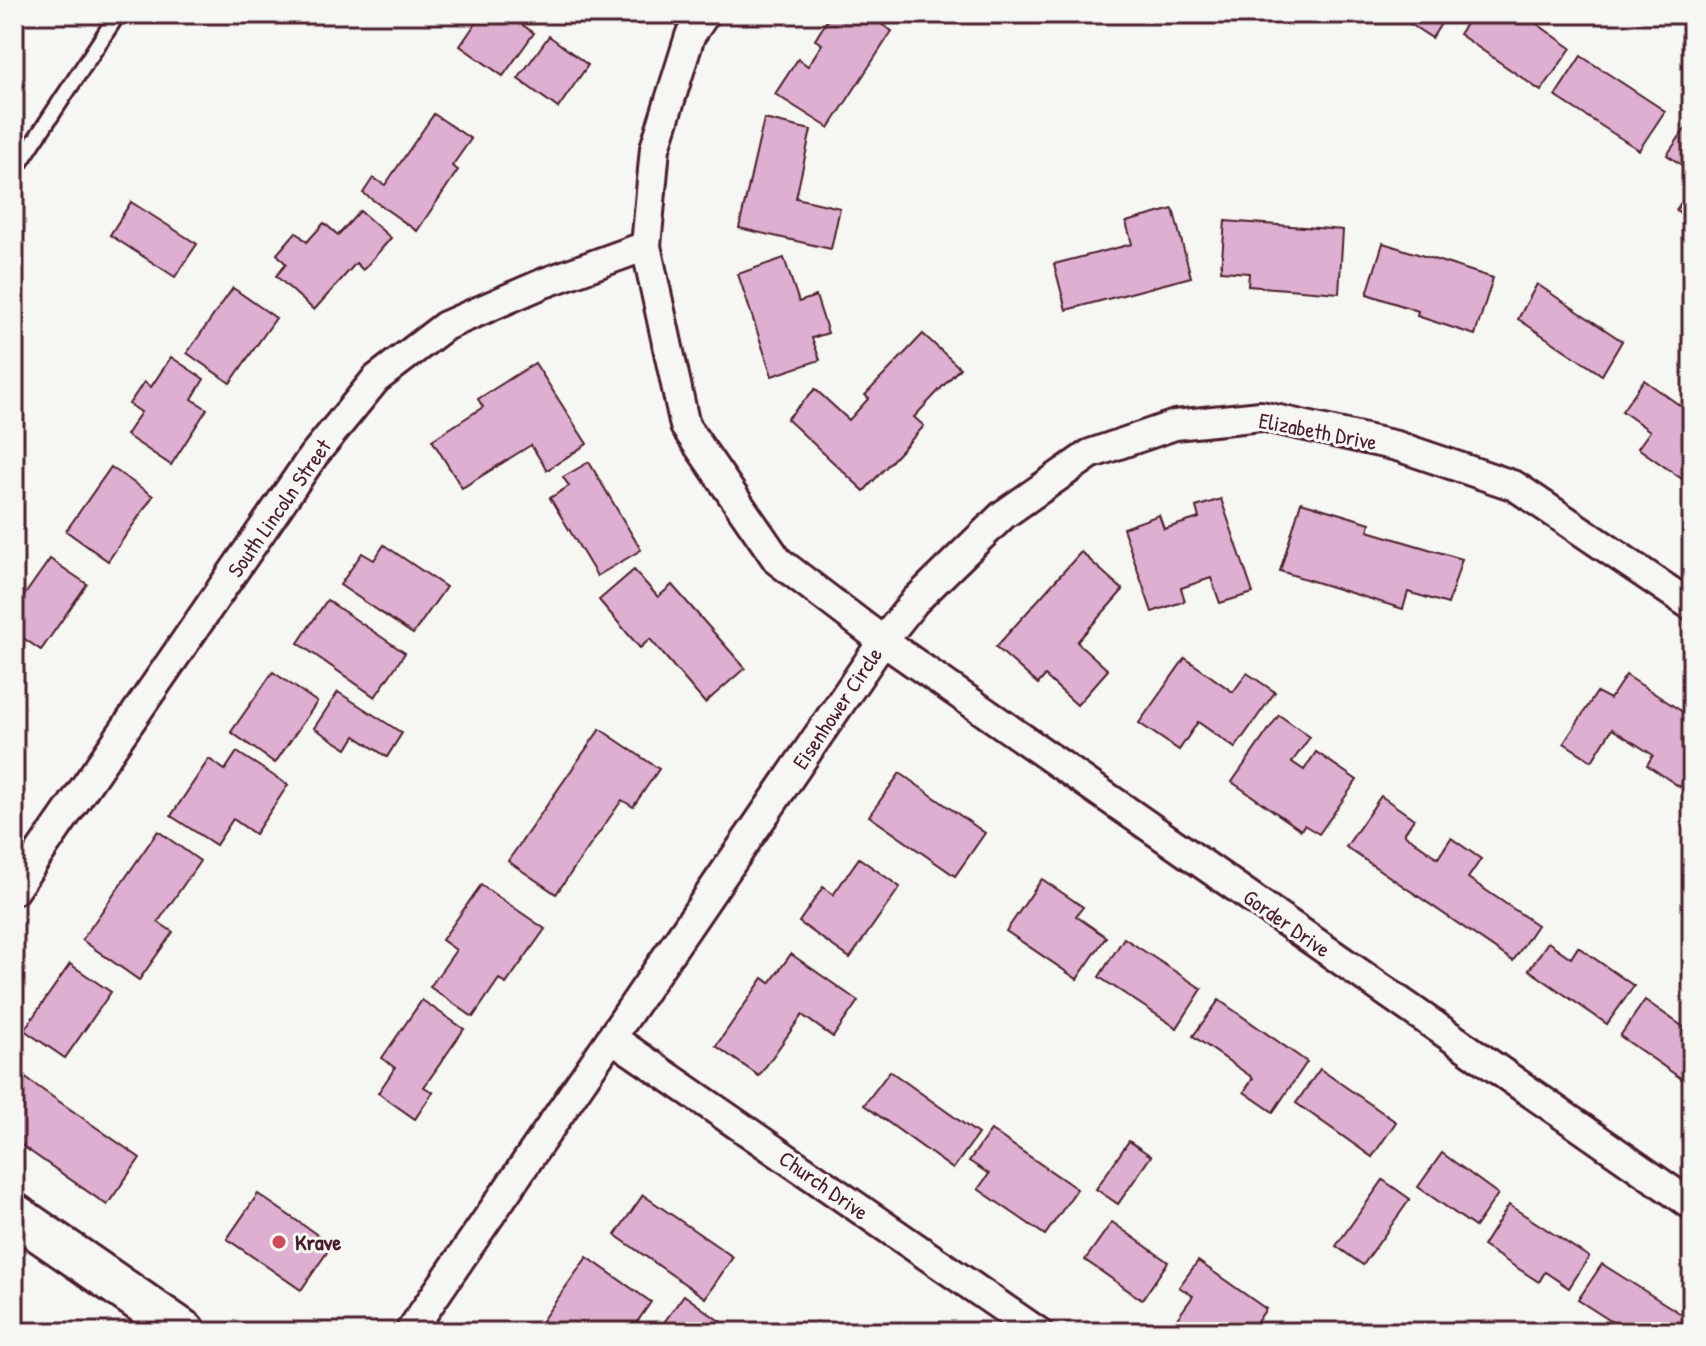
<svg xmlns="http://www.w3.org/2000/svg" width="1706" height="1346" font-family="'Patrick Hand',sans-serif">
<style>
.building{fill:#deafd0;stroke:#4a1f2b;stroke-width:2}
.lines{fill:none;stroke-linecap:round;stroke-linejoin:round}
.service-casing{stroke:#4a1f2b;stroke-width:20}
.minor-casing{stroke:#4a1f2b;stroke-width:34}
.secondary-casing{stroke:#4a1f2b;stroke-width:46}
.service{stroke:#f6f6f2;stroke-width:14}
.minor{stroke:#f6f6f2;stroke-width:28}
.secondary{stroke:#f6f6f2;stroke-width:40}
.poi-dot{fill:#d1495b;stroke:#f6f6f2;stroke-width:3}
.labels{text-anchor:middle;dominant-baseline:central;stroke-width:6;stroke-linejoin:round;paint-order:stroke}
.street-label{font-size:22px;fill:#4a1f2b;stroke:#f6f6f2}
.poi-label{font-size:22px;font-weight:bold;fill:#4a1f2b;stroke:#f6f6f2;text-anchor:start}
</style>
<rect width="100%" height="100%" fill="#f6f6f2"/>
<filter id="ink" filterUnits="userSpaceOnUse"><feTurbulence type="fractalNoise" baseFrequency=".0125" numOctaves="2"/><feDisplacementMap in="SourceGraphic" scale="16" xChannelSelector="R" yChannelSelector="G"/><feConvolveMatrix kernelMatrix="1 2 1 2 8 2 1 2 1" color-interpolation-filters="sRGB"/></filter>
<g filter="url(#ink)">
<g class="building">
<polygon points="482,14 507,14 534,33 503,76 460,46"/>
<polygon points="831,14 865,14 892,31 829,128 775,94 798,59 808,66 822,44 815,40"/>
<polygon points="1395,14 1447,14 1432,38"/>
<polygon points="1473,14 1523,14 1571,48 1541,91 1459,34"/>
<polygon points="549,36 588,65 558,108 518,79"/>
<polygon points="1581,56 1665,111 1639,150 1555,96"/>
<polygon points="434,114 471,139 452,166 458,170 417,231 363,193 373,178 385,185"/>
<polygon points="764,119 811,130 796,198 840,208 831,249 739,228"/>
<polygon points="1687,126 1692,130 1692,172 1667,155"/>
<polygon points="1692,186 1692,221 1676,210"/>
<polygon points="131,202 197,244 175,277 110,235"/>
<polygon points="1173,209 1191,277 1066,310 1054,264 1132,244 1126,222"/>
<polygon points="360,211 391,238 363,270 356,263 314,310 276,276 286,264 277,254 296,232 307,242 324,223 338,235"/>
<polygon points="1225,221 1343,230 1339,293 1248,286 1249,273 1221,271"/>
<polygon points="1383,243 1493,278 1475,335 1417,316 1418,311 1367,294"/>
<polygon points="784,258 799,302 816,296 828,333 812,338 820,360 772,376 738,274"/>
<polygon points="1537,284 1622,341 1602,375 1518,319"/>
<polygon points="233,288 276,318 230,383 187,353"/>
<polygon points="923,334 960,368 914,417 924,426 864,491 787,419 815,389 849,420 869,398 865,395"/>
<polygon points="171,357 204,379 192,399 207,409 171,465 126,435 141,412 129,404 144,382 151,387"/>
<polygon points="535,363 587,444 547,470 531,445 462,488 432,440 483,407 478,399"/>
<polygon points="1644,380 1692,414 1692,486 1638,448 1650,431 1622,411"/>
<polygon points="589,462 641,550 597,576 550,498 569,486 563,477"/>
<polygon points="111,467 153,496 108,561 66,531"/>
<polygon points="1221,499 1253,593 1220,603 1211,578 1181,588 1185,601 1152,612 1123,528 1159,515 1164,529 1199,518 1196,507"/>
<polygon points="1301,502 1370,523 1368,531 1462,559 1448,604 1408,592 1403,609 1280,571"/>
<polygon points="384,545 446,587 413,634 340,585 362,553 374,560"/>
<polygon points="1081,552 1123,590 1077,642 1108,670 1077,705 1045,676 1038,684 996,647"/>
<polygon points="50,559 87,584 41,650 14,632 14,610"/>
<polygon points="634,570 658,597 672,585 745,668 705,703 650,639 640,648 599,600"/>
<polygon points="327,600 405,653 375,697 298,643"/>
<polygon points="1185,658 1233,692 1247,673 1275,692 1235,748 1198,722 1179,750 1139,723"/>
<polygon points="273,672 317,702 275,763 231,732"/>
<polygon points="1626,675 1692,718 1692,768 1680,787 1647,765 1653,755 1612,729 1592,761 1564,743 1597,692 1610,699"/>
<polygon points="338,692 402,733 387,757 355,736 347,749 314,728"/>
<polygon points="1279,715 1310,737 1292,762 1304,770 1316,752 1357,780 1319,834 1304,825 1301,830 1232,782"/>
<polygon points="600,729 659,769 633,807 622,800 556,894 508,861"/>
<polygon points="237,752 288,785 255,834 233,819 216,845 171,816 209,759 225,770"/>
<polygon points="900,773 985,833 955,876 869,816"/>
<polygon points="1381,796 1414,819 1404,834 1438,858 1451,838 1481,859 1468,878 1537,925 1513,961 1346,847"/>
<polygon points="158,831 200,861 158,922 173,932 139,980 82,940"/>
<polygon points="859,858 900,887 850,958 799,922 823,887 833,895"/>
<polygon points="1042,879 1083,907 1076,916 1106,937 1077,979 1006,931"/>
<polygon points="481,885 545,929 506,984 499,979 473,1017 430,987 456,950 442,940"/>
<polygon points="1124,938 1202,989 1177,1028 1099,977"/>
<polygon points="1548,942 1571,958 1578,947 1634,986 1607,1024 1529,970"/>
<polygon points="791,954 858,1001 833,1037 802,1015 759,1076 716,1046 763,978 770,983"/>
<polygon points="70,964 111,992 65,1058 24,1030"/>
<polygon points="422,1000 464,1029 424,1087 433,1092 415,1119 378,1093 395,1068 382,1058"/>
<polygon points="1219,1000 1307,1062 1273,1112 1244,1092 1253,1078 1193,1036"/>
<polygon points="1645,1000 1692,1033 1692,1086 1620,1036"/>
<polygon points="1320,1069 1396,1122 1372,1157 1296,1103"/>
<polygon points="14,1070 140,1158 107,1205 14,1140"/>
<polygon points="890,1071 978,1134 953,1169 864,1105"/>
<polygon points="991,1130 1077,1189 1045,1235 978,1189 989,1174 969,1161"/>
<polygon points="1129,1141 1151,1156 1118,1204 1096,1189"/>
<polygon points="1442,1153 1498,1194 1475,1227 1418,1187"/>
<polygon points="1383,1180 1410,1199 1363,1265 1336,1246"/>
<polygon points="258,1194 332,1245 301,1290 227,1239"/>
<polygon points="643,1195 733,1257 705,1298 615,1235"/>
<polygon points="1509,1205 1589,1257 1569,1288 1545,1272 1539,1282 1483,1246"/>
<polygon points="1112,1222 1168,1262 1142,1300 1085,1260"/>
<polygon points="587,1257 651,1302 630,1332 534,1332"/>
<polygon points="1198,1261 1266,1309 1250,1332 1187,1332 1174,1323 1193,1296 1179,1287"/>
<polygon points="1602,1264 1689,1319 1681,1332 1628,1332 1578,1300"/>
<polygon points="684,1295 725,1325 720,1332 657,1332"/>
</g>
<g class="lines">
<g class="service-casing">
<polyline id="service" points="14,172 118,14"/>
</g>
<g class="minor-casing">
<g id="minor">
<polyline points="1692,606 1515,486 1397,446 1261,416 1175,425 1090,454 1003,515 915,601 883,641 1692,1205"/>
<polyline points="14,890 313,456 376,379 445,326 544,283 646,246"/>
<polyline points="612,1038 1038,1332"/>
<polyline points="410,1332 883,641 778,561 685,426 646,246 655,148 690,36 705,14"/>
</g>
</g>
<g class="secondary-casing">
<polyline id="secondary" points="14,1214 185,1332"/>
</g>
<use href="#service" class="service"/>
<use href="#minor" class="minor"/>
<use href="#secondary" class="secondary"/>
</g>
</g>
<circle class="poi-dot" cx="279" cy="1242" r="8"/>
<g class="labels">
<g class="street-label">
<text transform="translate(1318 431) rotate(11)">Elizabeth Drive</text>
<text transform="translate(279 508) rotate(-55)">South Lincoln Street</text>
<text transform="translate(837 708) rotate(-56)">Eisenhower Circle</text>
<text transform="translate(1287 923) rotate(35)">Gorder Drive</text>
<text transform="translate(824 1185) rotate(35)">Church Drive</text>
</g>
<g class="poi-label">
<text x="295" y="1242">Krave</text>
</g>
</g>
<rect width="1706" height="1346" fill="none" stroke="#f6f6f2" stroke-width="48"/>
<rect x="24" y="24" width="1658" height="1298" fill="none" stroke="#4a1f2b" stroke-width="3" filter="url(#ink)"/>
</svg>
